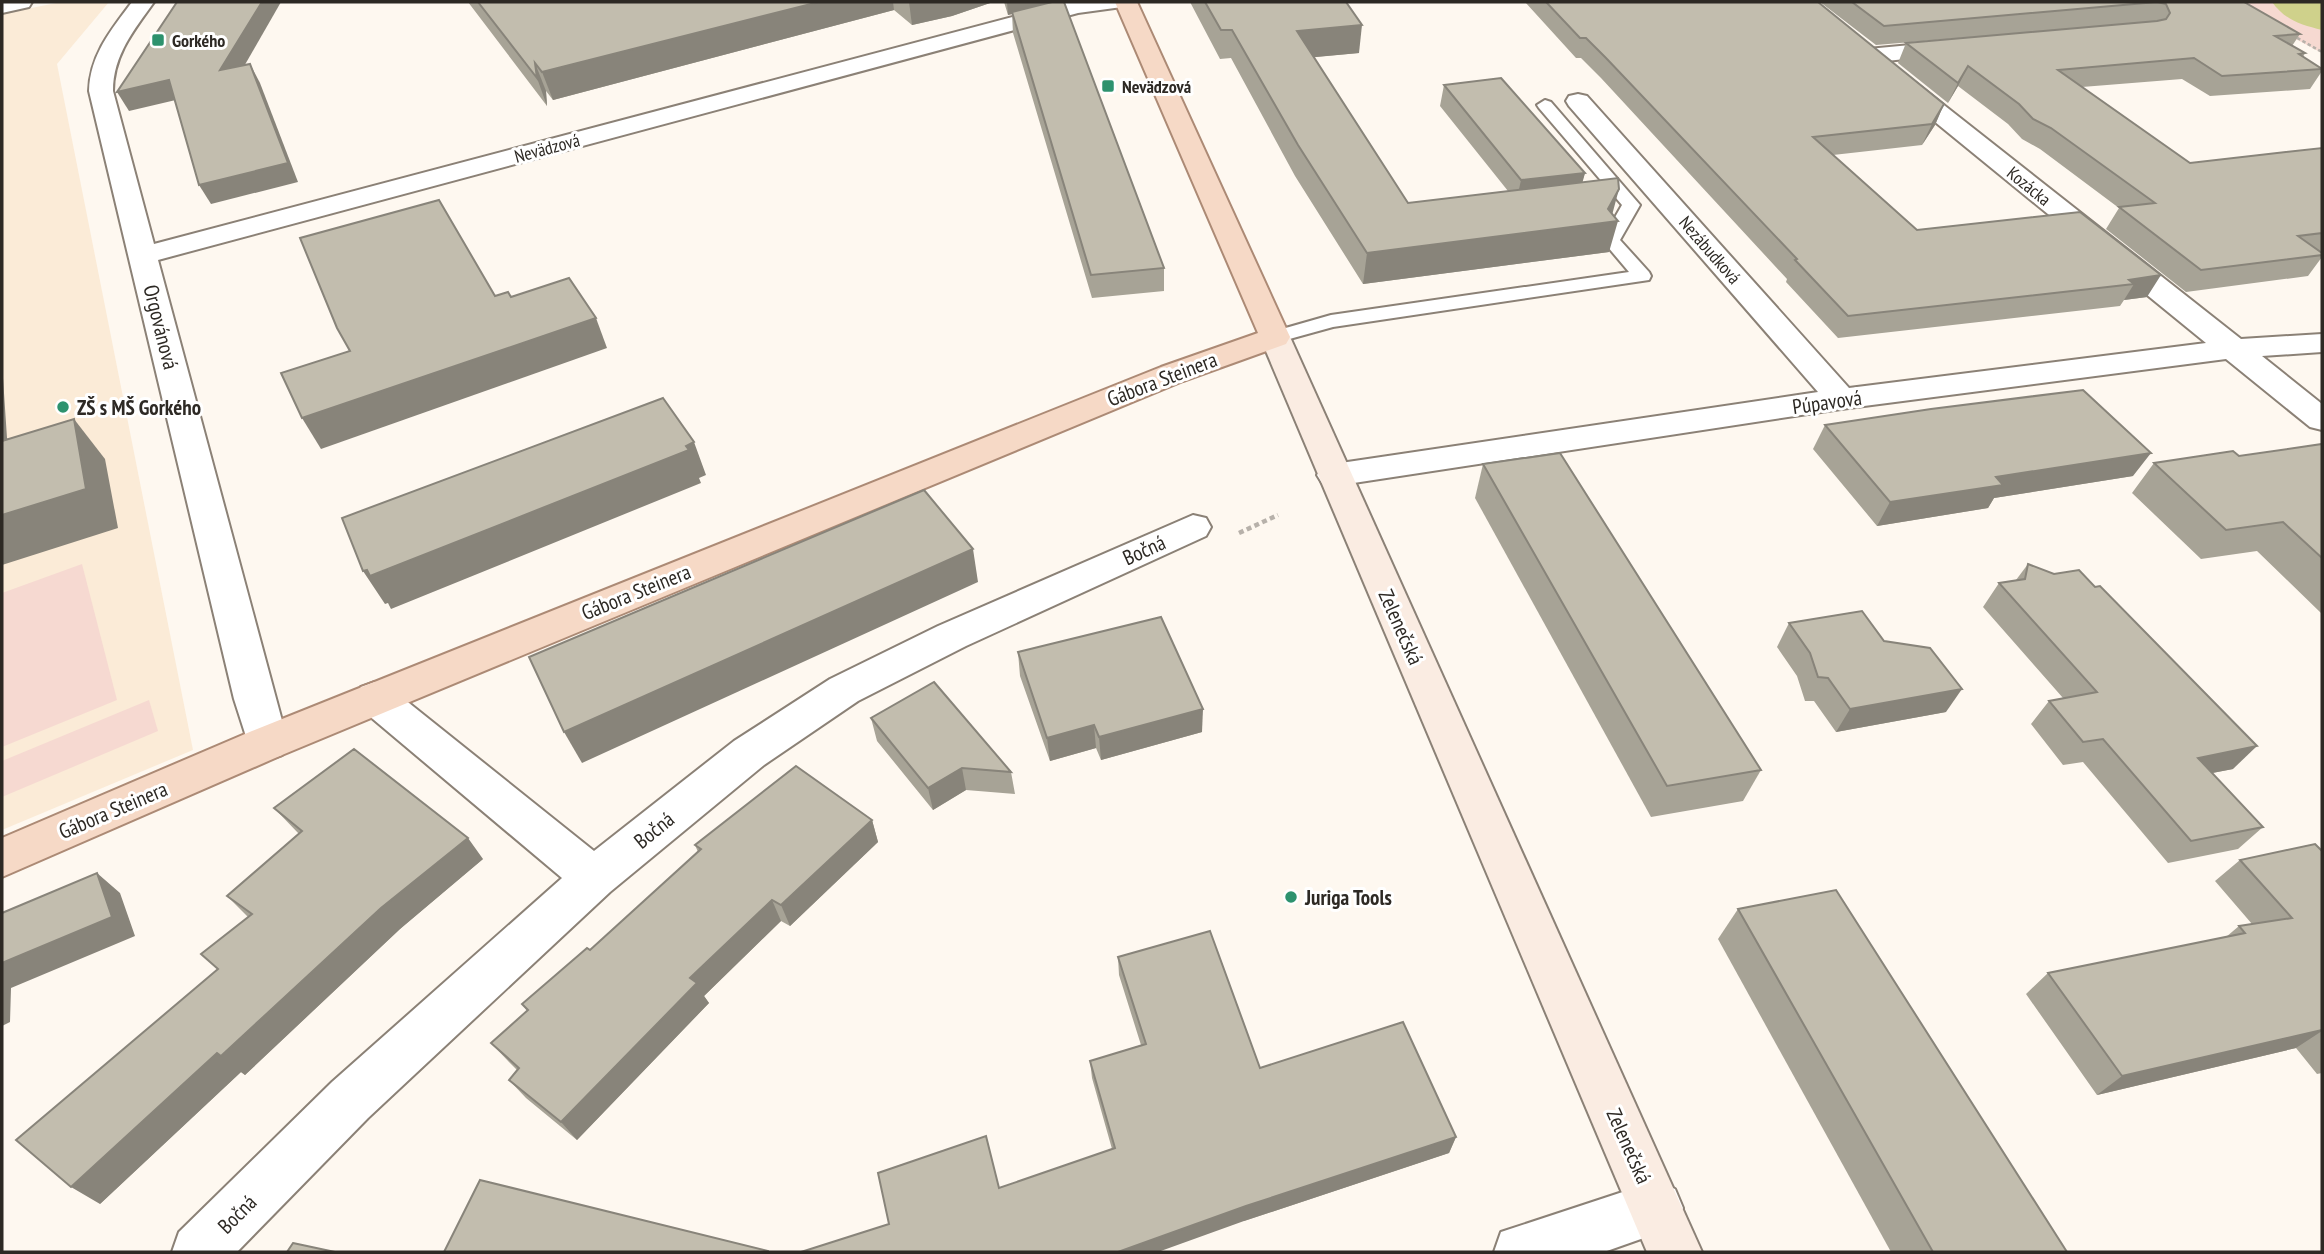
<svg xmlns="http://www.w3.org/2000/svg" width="2324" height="1254" font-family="'PT Sans Narrow',sans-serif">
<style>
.built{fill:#fbebd7}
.green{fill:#f6d9d1}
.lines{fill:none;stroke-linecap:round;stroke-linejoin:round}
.river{fill:#cfd18b;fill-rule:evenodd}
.lane-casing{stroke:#8b8176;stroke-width:4}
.street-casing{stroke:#8b8176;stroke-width:4}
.secondary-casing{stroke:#8b8176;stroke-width:4}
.primary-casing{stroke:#ac8a75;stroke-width:4}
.path-far1{stroke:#b7b1aa;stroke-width:2.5;stroke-dasharray:3.5 2.5;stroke-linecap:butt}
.path{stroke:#b7b1aa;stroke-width:4.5;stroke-dasharray:5 3.5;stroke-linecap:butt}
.lane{fill:#fff;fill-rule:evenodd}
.street{fill:#fff;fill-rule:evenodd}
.secondary{fill:#faece2;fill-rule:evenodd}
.primary{fill:#f6d9c6;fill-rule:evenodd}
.wall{fill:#a7a396}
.shaded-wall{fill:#88847a}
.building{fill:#c2bdae;stroke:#88847a;stroke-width:2}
.poi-dot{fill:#2d926e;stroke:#fff;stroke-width:2.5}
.labels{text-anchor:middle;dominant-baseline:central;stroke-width:6;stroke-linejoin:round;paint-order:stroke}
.far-poi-label{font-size:18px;font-weight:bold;fill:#2d2924;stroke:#fff;text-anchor:start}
.far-street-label{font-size:18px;fill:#2d2924;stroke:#fff}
.street-label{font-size:21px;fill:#2d2924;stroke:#fff}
.poi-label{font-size:21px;font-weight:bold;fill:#2d2924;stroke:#fff;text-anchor:start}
</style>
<rect width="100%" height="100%" fill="#fef8f0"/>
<polygon class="built" points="61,2 109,2 57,64 193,750 2,830 2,14"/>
<g class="green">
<polygon points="2227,2 2322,2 2322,53"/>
<polygon points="82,564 117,700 2,747 2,593"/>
<polygon points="149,700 158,731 2,797 2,761"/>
</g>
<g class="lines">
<path class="river" d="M2272,2h50v28c-21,-5 -37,-10 -50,-28z"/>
<g class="lane-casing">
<polygon id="lane" points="1545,100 1551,102 1640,205 1620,240 1649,272 1651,276 1649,280 1333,327 1275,343 1268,341 1265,337 1268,333 1331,315 1629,272 1602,240 1622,205 1539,108 1537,105"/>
</g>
<g class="street-casing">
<g id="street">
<polygon points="2,2 32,2 29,7 2,13"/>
<path d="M132,2h22c-20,28 -41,53 -41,89l41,153 915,-242h56l-3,5 -44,6 -920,247 130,483 -6,12 -15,5 -15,-5 -18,-56 -145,-608c1,-36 22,-61 43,-89z"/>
<polygon points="1953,41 1961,43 1965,48 1961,53 1868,63 1860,61 1856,56 1860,51 1868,49"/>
<polygon points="1899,74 1907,76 2241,339 2322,334 2322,352 2262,356 2322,404 2322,430 2310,427 2226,359 1841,409 1334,486 1322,483 1317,475 1322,467 1334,464 1818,392 1569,106 1566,101 1569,96 1578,94 1587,96 1849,388 2206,343 1891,86 1887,81 1891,76"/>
<polygon points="1193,515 1206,518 1211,527 1206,536 966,646 858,701 764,765 610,892 368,1118 237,1252 172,1252 179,1232 332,1082 562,878 361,709 355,698 361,687 375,682 389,687 594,851 734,741 830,679 938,626"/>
<polygon points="1656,1181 1675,1189 1683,1208 1675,1227 1604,1252 1494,1252 1501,1232"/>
</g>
</g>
<g class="secondary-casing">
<polygon id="secondary" points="1275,328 1286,330 1290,337 1702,1252 1647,1252 1260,337 1264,330"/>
</g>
<g class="primary-casing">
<polygon id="primary" points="1115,2 1137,2 1290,337 1286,344 1183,381 282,755 2,877 2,838 252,731 1161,367 1258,333"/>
</g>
<polyline class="path-far1" points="2292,35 2322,52"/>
<polyline class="path" points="1239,533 1278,515"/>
<use href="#lane" class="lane"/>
<use href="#street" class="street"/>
<use href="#secondary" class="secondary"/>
<use href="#primary" class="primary"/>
</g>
<g class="wall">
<polygon points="468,2 993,2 952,16 912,25 894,10 553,100 546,91 547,106"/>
<polygon points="1004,2 1064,2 1164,268 1164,291 1092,298 1013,33 1012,14 1008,15"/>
<polygon points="1190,2 1346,2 1359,53 1314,57 1408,203 1508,191 1440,106 1444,85 1585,173 1582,182 1612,214 1609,252 1363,284 1295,176 1231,58 1220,59"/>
<polygon points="1525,2 1818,2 1944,104 1935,125 1922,145 1833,155 1917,230 2080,212 2147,297 2124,300 2120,306 1838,338 1786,282 1787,279 1601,78 1581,58 1576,58"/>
<polygon points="1820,2 2244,2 2300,34 2292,46 2305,53 2303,57 2322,69 2322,71 2310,89 2210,96 2182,79 2082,87 2190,163 2322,148 2322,257 2308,276 2186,292 2106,229 2119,208 2040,149 2022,139 2008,124 1958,86 1948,103 1898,63 1906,43 2148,22 1876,45"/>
<polygon points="1825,425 2133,476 1994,498 1988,508 1877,526 1813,449"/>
<polygon points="2322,444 2322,614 2257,551 2201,559 2132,493 2154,463 2239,456"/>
<polygon points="1483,464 1761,770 1743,801 1651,817 1475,498"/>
<polygon points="2028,564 2233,769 2212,773 2263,827 2238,849 2168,863 2083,762 2063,765 2031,724 2049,701 2063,698 1983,607 1999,583 2016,580"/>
<polygon points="1789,623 1884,641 1946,712 1836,732 1814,701 1805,701 1797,676 1777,647"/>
<polygon points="1018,652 1202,732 1101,760 1096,748 1050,761 1020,676"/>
<polygon points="871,718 1011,772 1015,794 966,790 933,810 877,741"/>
<polygon points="274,808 483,859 400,929 245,1075 241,1072 100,1204 218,969 248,917 227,896 299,834"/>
<polygon points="872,820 878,842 790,926 781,921 704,996 709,1003 577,1140 526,1098 509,1080 517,1070 509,1062 491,1043 527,1011 522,1004 590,950 698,852 695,845"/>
<polygon points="2322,851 2322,1073 2317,1074 2296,1048 2097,1095 2026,994 2048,973 2226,937 2239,926 2252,924 2215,881 2240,860"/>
<polygon points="1738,909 2067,1252 1891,1252 1718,939"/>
<polygon points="1118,957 1260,1068 1456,1137 1449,1153 1244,1221 999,1188 1112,1149 1092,1078 1090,1061 1141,1045 1119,975"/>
</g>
<g class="shaded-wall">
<polygon points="262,2 281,2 231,89 220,70"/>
<polygon points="819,2 893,2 894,10 553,100 542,72"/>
<polygon points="909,2 993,2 952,16 912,25"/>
<polygon points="1007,2 1058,2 1008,15"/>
<polygon points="1362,25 1359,53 1295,59 1297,31"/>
<polygon points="535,63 546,91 547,106 537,78"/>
<polygon points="250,64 260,83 298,182 211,204 199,185"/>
<polygon points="1968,66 1958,86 1948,103 1958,83"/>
<polygon points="169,80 180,99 129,111 117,92"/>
<polygon points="1944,104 1935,125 1922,145 1932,124"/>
<polygon points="1585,173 1579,195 1516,203 1521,180"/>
<polygon points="1619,189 1611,219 1618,221 1609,252 1363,284 1367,253 1608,209"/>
<polygon points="2161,275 2147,297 2124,300 2134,284 2129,280"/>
<polygon points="596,318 607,348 321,449 302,418"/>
<polygon points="2,363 7,438 10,442 2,473"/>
<polygon points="74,419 105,459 118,528 2,565 2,515"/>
<polygon points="694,442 706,475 699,478 701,483 391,609 388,603 385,604 363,571"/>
<polygon points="2151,453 2133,476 1994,498 1988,508 1877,526 1890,502 1996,477"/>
<polygon points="973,549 978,582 582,763 564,732"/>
<polygon points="1962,689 1946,712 1836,732 1850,709"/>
<polygon points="1203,709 1202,732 1101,760 1099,737"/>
<polygon points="1094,725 1096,748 1050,761 1047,738"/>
<polygon points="2257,746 2233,769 2176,780 2198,758"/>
<polygon points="962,768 966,790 933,810 928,788"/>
<polygon points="872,820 878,842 790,926 781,905"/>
<polygon points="468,838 483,859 400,929 245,1075 241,1072 100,1204 71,1187 217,1053 381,908"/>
<polygon points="97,873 120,893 135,936 11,988 10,1022 2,1026 2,963"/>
<polygon points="772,900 781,921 704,996 709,1003 577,1140 561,1122 690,978"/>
<polygon points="2322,1030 2322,1031 2296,1048 2097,1095 2122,1076"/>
<polygon points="1456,1137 1449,1153 1244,1221 1158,1252 1118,1252 1246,1206"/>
</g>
<g class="building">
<polygon points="177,2 262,2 220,70 250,64 288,163 199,185 169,80 117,92"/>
<polygon points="478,2 819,2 542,72 535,63 537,78"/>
<polygon points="1052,2 1064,2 1164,268 1091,275 1012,12"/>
<polygon points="1205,2 1346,2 1362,25 1297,31 1408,203 1618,178 1619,189 1608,209 1618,221 1367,253 1298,145 1232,30 1221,30"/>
<polygon points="1546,2 1818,2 1944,104 1932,124 1813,137 1917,230 2080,212 2161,275 2129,280 2134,284 1848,316 1795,260 1797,259 1606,58 1586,38 1580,38"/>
<polygon points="1852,2 2244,2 2300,34 2275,36 2305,53 2299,54 2322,69 2222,76 2194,58 2058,70 2190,163 2322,148 2322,233 2298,236 2322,253 2322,255 2201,270 2119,207 2155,203 2051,128 2033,119 2019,104 1968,66 1958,83 1906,43 2157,21 2166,19 2170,13 2166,4 2157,2 1884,26"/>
<polygon points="1501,78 1585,173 1521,180 1444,85"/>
<polygon points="439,200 495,296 508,292 511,297 569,278 596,318 302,418 281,373 350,351 337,328 300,238"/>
<polygon points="2083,390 2151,453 1996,477 2003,485 1890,502 1825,425 1931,409"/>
<polygon points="663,398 694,442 686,446 689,450 370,576 367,570 363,571 342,518"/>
<polygon points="74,419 86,489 2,515 2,441"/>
<polygon points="2322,444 2322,558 2283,522 2226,530 2154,463 2233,451 2239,456"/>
<polygon points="1560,453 1761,770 1667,786 1483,464"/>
<polygon points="924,490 973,549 564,732 529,657"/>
<polygon points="2028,564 2054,574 2079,570 2095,587 2100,586 2257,746 2198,758 2263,827 2191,841 2103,739 2083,742 2049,701 2097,692 1999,583 2025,579"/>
<polygon points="1862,611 1884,641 1930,648 1962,689 1850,709 1828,678 1818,677 1810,653 1789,623"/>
<polygon points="1161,617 1203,709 1099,737 1094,725 1047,738 1018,652"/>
<polygon points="934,682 1011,772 962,768 928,788 871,718"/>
<polygon points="354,749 468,838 381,908 221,1056 217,1053 71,1187 16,1140 218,969 201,954 252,914 227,896 302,831 274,808"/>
<polygon points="796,766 872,820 781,905 772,900 690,978 697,983 561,1122 509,1080 519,1068 491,1043 528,1010 522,1004 587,948 590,950 701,849 695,845"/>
<polygon points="2315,844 2322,851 2322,1030 2122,1076 2048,973 2245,933 2239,926 2292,918 2240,860"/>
<polygon points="97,873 112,917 2,963 2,913"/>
<polygon points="1836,890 2067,1252 1933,1252 1738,909"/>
<polygon points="1210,931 1260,1068 1403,1022 1456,1137 1246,1206 1118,1252 801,1252 889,1224 878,1173 986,1136 999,1188 1115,1148 1090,1061 1146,1044 1118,957"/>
<polygon points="480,1180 768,1251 768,1252 444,1252"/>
<polygon points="293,1243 335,1252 287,1252"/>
</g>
<g class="poi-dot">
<rect x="151" y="33" width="14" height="14" rx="3.5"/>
<rect x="1101" y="79" width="14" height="14" rx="3.5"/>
<circle cx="63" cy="407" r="7"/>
<circle cx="1291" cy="897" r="7"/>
</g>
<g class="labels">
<g class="far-poi-label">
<text x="172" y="40">Gorkého</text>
<text x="1122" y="86">Nevädzová</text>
</g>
<g class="far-street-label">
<text transform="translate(547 148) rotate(-15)">Nevädzová</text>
<text transform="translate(2029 186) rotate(39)">Kozácka</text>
<text transform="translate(1710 250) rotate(49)">Nezábudková</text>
</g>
<g class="street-label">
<text transform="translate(161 327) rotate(76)">Orgovánová</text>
<text transform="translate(1162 379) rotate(-21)">Gábora Steinera</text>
<text transform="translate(1827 402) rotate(-8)">Púpavová</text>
<text transform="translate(1144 550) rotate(-24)">Bočná</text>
<text transform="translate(636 592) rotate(-22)">Gábora Steinera</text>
<text transform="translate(1401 627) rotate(66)">Zelenečská</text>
<text transform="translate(113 810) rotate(-23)">Gábora Steinera</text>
<text transform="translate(654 830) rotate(-39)">Bočná</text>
<text transform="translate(1629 1146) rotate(66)">Zelenečská</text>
<text transform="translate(237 1214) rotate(-45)">Bočná</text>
</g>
<g class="poi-label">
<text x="77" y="407">ZŠ s MŠ Gorkého</text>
<text x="1305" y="897">Juriga Tools</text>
</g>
</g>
<rect width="2324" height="1254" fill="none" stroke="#2d2924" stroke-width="7"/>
</svg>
